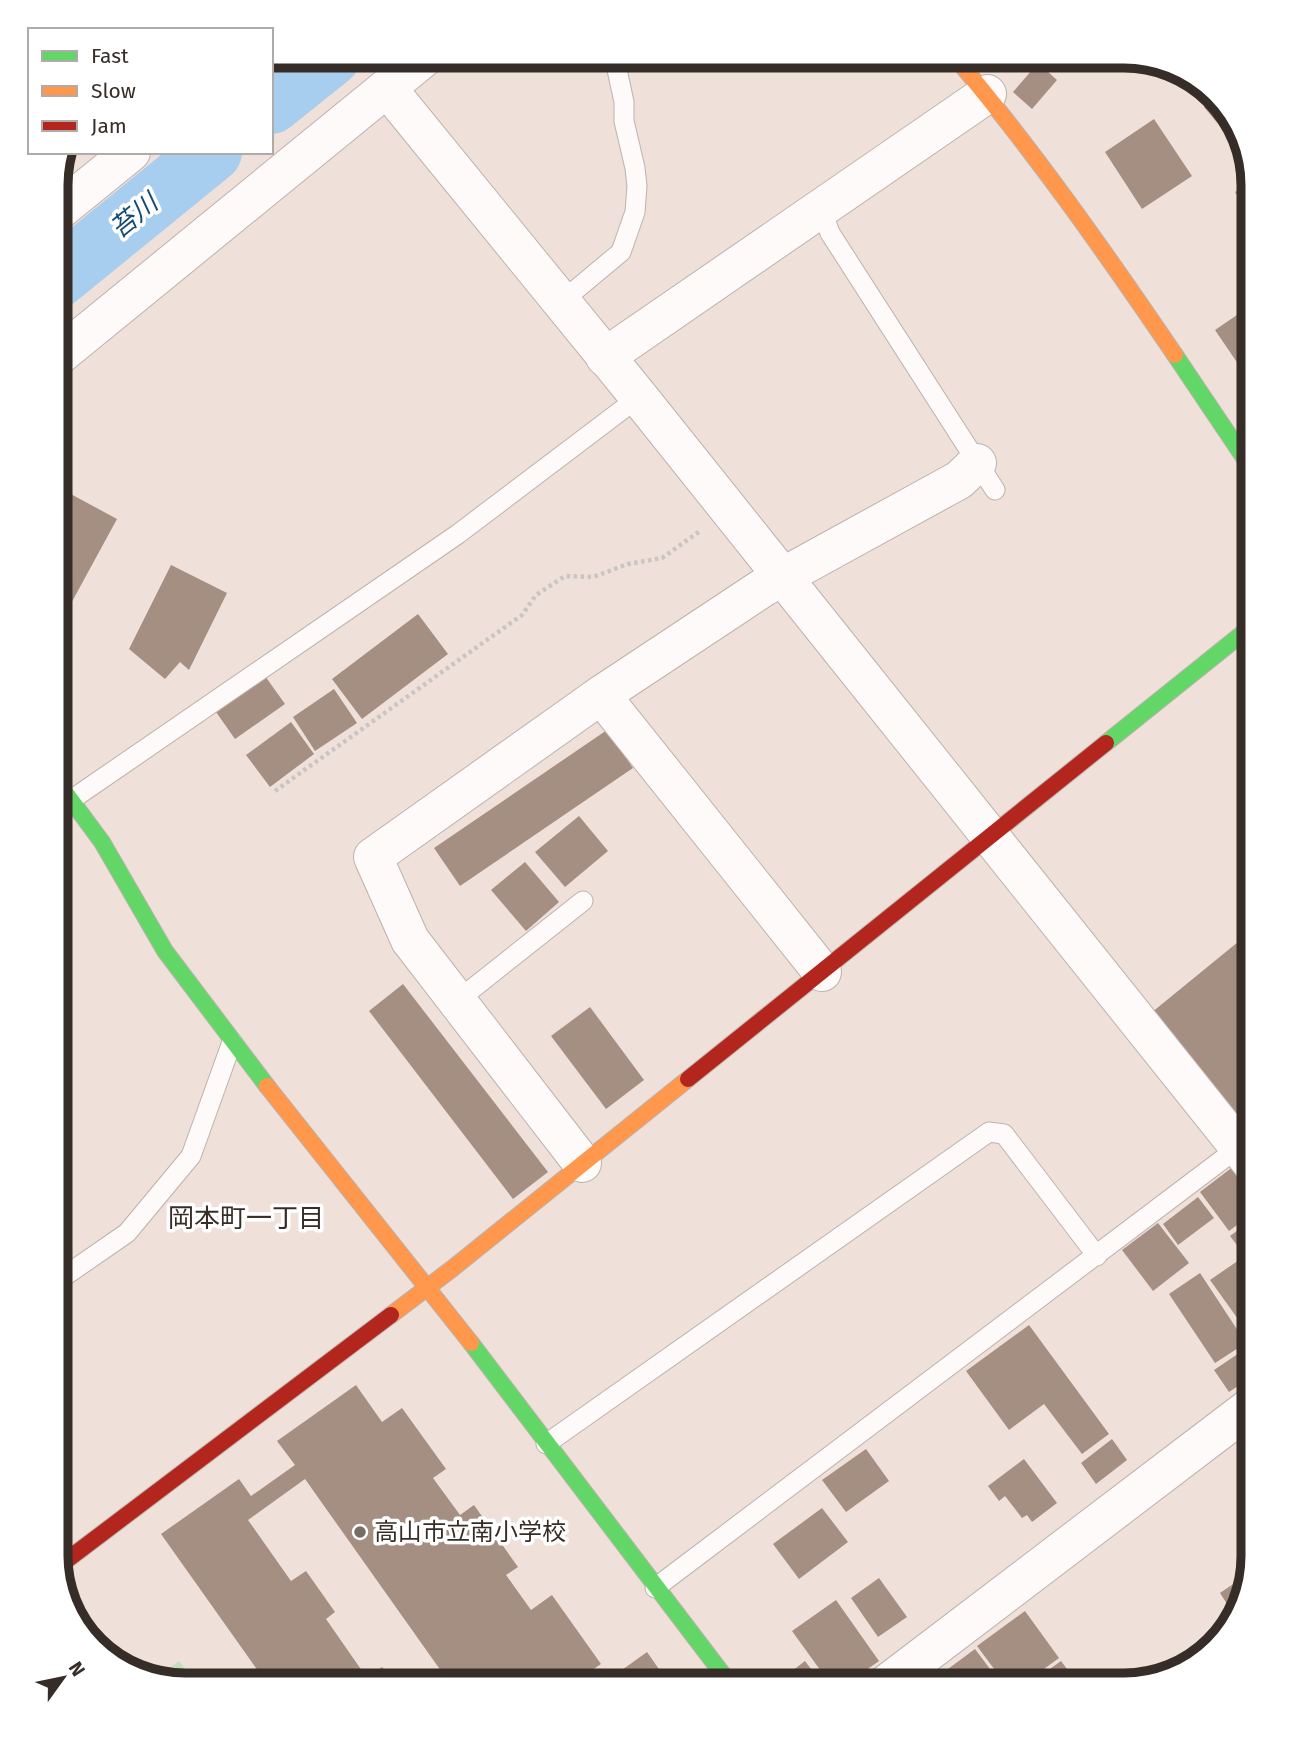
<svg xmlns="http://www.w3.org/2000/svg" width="1309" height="1741" font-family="'Fira Sans','Noto Sans JP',sans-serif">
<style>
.green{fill:#c5e0bd}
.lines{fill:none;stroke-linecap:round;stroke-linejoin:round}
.river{stroke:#a7cdef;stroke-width:60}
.building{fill:#a48f82}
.lane-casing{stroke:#bdb2ac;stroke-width:21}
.street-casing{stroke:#bdb2ac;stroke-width:40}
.fast-casing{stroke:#bdb2ac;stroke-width:18}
.slow-casing{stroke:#bdb2ac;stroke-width:18}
.jam-casing{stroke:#bdb2ac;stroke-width:18}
.path{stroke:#cac5c2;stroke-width:4.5;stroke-dasharray:3.5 3.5;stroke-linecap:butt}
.lane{stroke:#fdfaf9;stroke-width:19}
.street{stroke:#fdfaf9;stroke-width:38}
.fast{stroke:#63d668;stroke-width:16}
.slow{stroke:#ff974d;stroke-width:16}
.jam{stroke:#b3261e;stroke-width:16}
.poi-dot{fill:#776c66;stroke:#fff;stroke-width:2.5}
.labels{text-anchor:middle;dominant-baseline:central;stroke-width:7;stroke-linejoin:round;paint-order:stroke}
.poi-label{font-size:24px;fill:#372d28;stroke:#fff;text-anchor:start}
.water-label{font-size:26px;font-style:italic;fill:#114b74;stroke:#fff}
.neighbourhood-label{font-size:26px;fill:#372d28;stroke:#fff}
.rim{fill:none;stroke:#372d28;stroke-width:9}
</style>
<rect width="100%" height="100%" fill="#efe1da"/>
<polygon class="green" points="179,1661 198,1685 185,1685 157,1677"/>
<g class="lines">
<g class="river">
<polyline points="271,104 331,56"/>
<polyline points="56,279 212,152"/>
</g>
</g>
<g class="building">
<polygon points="1038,63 1057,80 1032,109 1013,92"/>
<polygon points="1215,98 1231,114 1239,139 1234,143 1204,107"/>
<polygon points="1154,119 1192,176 1142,209 1105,152"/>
<polygon points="1252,182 1253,186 1253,221 1235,192"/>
<polygon points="1253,304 1253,386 1215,330"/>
<polygon points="56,486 117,519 56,631"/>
<polygon points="171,565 227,593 189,670 180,662 165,679 129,649"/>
<polygon points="418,614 448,654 362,719 332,679"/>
<polygon points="265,676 285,704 235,739 216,712"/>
<polygon points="334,689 357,723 315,751 293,717"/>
<polygon points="291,722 314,754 270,787 246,755"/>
<polygon points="607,730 633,768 460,886 434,848"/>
<polygon points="579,816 608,851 565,887 535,852"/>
<polygon points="525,862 559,902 526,931 491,890"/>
<polygon points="1252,917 1253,917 1253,1146 1151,1013 1249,933"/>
<polygon points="403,984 548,1172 513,1199 369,1011"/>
<polygon points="590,1007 644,1080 606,1109 551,1036"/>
<polygon points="1234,1166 1253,1191 1253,1213 1229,1231 1200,1192"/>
<polygon points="1198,1197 1214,1218 1178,1245 1163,1224"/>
<polygon points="1253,1219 1253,1266 1230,1236"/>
<polygon points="1158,1223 1189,1263 1153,1291 1122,1250"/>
<polygon points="1242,1258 1253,1274 1253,1340 1210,1280"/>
<polygon points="1200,1273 1246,1343 1215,1363 1169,1294"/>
<polygon points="1029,1325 1109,1434 1082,1454 1044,1404 1009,1430 966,1371"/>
<polygon points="1248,1347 1253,1354 1253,1376 1229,1392 1214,1370"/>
<polygon points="356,1385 382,1422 402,1408 446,1469 433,1478 460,1515 474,1505 518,1567 506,1575 531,1610 552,1595 601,1664 570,1685 451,1685 305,1479 248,1520 291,1581 306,1571 335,1612 326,1619 367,1678 382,1667 395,1685 268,1685 161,1534 239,1479 251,1496 295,1465 277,1441"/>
<polygon points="1112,1439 1127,1460 1096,1484 1081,1463"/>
<polygon points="866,1449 889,1481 846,1512 822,1480"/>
<polygon points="1024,1459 1057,1503 1032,1522 1027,1515 1022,1518 1005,1496 999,1501 988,1486"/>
<polygon points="822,1508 848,1542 799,1579 773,1544"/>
<polygon points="1248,1574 1245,1584 1236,1618 1220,1593"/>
<polygon points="879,1578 907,1617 878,1637 851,1598"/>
<polygon points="836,1600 879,1661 845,1685 831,1685 792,1631"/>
<polygon points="1025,1611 1059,1658 1022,1685 1006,1685 977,1646"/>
<polygon points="975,1649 1002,1685 930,1685 929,1683"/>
<polygon points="647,1652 670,1685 601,1685"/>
<polygon points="805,1661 823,1685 774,1685"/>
<polygon points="1061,1661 1079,1685 1047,1685 1040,1676"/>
</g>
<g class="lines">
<g class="lane-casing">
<g id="lane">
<polyline points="821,208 830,233 995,490"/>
<polyline points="561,302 621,252 635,212 637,186 635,168 624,121 624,102 614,56"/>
<polyline points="71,800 458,534 639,397"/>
<polyline points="455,998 472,989 583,901"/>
<polyline points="56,1282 127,1233 191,1156 232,1042"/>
<polyline points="546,1444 989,1132 1004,1134 1097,1256"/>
<polyline points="655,1588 1239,1147"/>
</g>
</g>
<g class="street-casing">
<g id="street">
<polyline points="387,88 639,397 1253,1165"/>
<polyline points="56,213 131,152"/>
<polyline points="605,357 987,94"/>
<polyline points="56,358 426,56"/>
<polyline points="601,695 822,972"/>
<polyline points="582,1163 410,940 373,857 601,695 764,587 959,480 977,463"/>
<polyline points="885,1685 1253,1405"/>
</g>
</g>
<g class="fast-casing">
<g id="fast">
<polyline points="1175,355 1253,471"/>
<polyline points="1106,743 1253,625"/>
<polyline points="56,780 102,842 165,951 267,1086"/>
<polyline points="471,1343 731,1685"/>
</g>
</g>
<g class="slow-casing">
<g id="slow">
<path d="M954,56c80,95 151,196 221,299"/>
<polyline points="267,1086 471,1343"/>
<polyline points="391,1315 453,1268 688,1079"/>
</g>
</g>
<g class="jam-casing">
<g id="jam">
<polyline points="688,1079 1106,743"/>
<polyline points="59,1566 391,1315"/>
</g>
</g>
<polyline class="path" points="275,791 522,615 536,595 565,576 593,577 628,564 662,558 700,531"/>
<use href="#lane" class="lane"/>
<use href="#street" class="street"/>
<use href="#fast" class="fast"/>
<use href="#slow" class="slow"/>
<use href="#jam" class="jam"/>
</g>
<circle class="poi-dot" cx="360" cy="1532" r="7"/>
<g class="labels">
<g class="poi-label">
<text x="374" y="1532">高山市立南小学校</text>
</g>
<g class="water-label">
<text transform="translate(134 216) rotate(-39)">苔川</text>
</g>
<g class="neighbourhood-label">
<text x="246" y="1218">岡本町一丁目</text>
</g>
</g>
<path d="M0 0H1309V1741H0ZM185 68H1124A117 117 0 0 1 1241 185V1556A117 117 0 0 1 1124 1673H185A117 117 0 0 1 68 1556V185A117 117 0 0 1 185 68Z" fill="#fff" fill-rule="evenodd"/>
<path class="rim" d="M185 68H1124A117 117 0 0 1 1241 185V1556A117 117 0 0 1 1124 1673H185A117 117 0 0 1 68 1556V185A117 117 0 0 1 185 68Z"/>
<rect x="28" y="28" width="245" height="126" fill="#ffffff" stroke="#afaba9" stroke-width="2"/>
<rect x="42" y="51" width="35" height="10" fill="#63d668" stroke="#afaba9" stroke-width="2"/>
<text x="91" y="63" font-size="21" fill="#372d28">Fast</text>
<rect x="42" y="86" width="35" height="10" fill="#ff974d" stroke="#afaba9" stroke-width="2"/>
<text x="91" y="98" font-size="21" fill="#372d28">Slow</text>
<rect x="42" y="121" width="35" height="10" fill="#b3261e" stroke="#afaba9" stroke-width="2"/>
<text x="91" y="133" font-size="21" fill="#372d28">Jam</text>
<g transform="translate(63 1678) rotate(57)" stroke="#ffffff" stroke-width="5" paint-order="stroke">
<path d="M0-5L12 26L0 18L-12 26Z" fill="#372d28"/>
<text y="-10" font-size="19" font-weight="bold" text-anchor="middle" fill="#372d28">N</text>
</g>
</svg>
